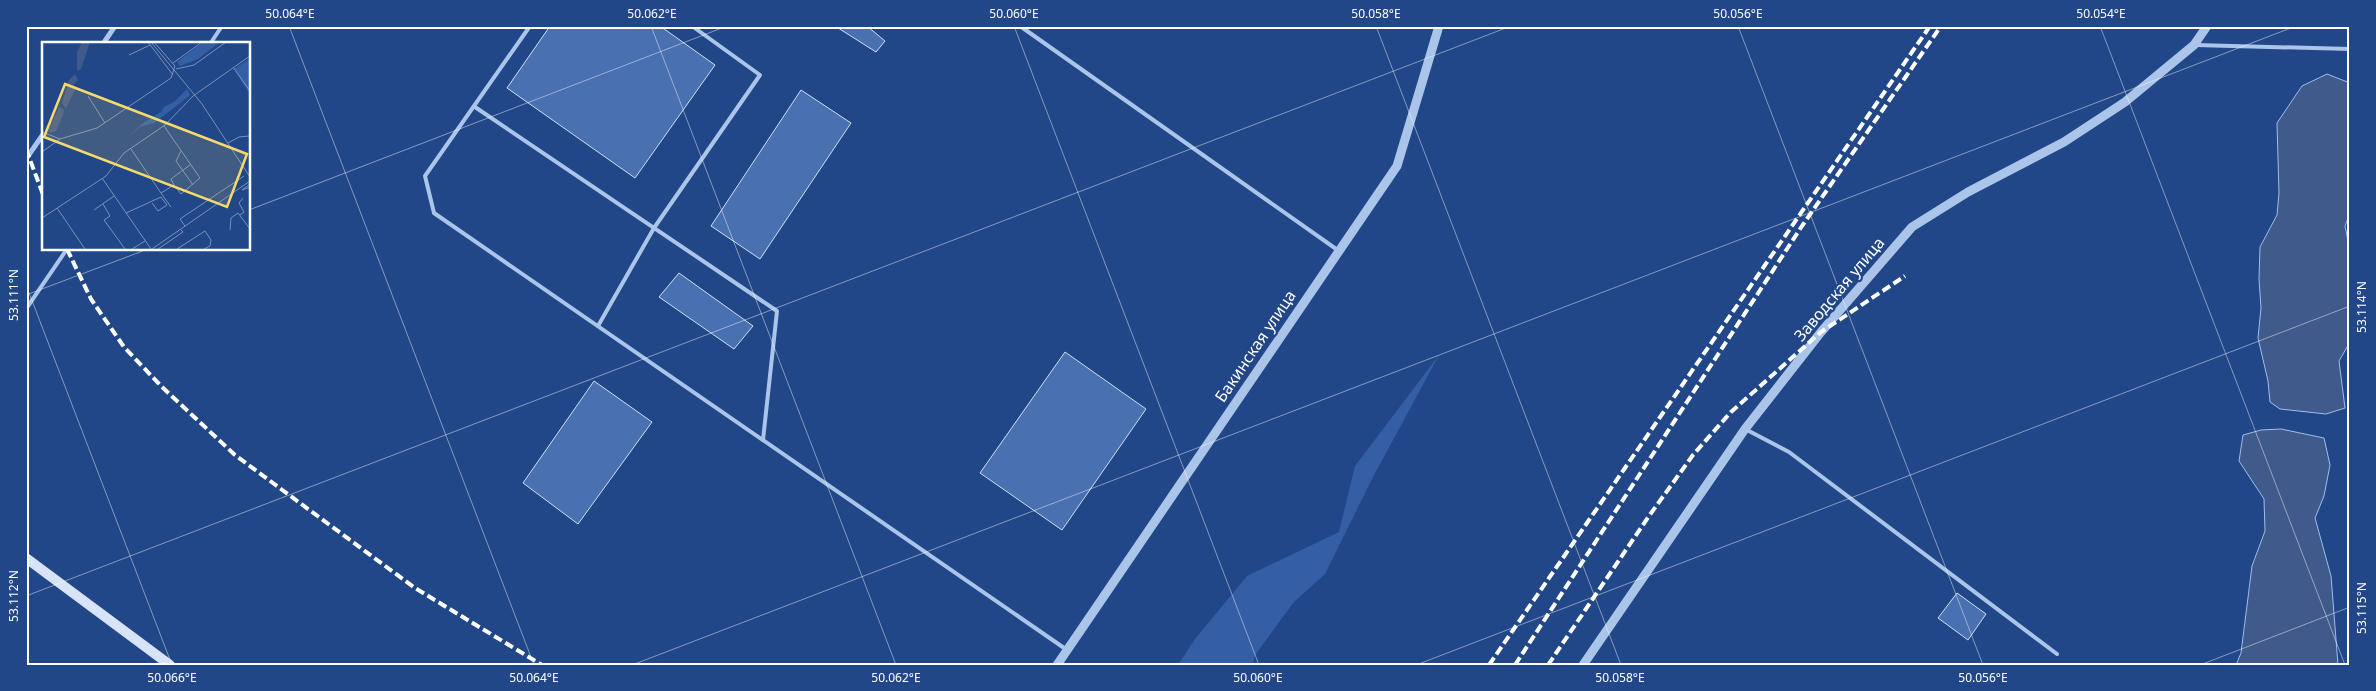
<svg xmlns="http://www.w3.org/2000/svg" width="2376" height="691" font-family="'Noto Sans',sans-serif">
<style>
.green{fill:#345fa5}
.water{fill:#405b8b;stroke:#9fbdec}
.building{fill:#4970b0;stroke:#d0dff8}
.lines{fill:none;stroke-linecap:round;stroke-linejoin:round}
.service{stroke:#abc4ea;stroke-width:4}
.minor{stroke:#abc4ea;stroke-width:5}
.tertiary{stroke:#abc4ea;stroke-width:9}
.secondary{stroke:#d7e3f8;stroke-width:10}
.rail{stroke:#fff;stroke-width:4;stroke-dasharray:9 4;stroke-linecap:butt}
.ticks{fill:none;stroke:#fff;stroke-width:1;stroke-opacity:0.45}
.labels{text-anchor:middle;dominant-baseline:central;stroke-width:4.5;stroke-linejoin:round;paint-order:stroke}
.street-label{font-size:16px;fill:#fff;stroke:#214788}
.inset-road{fill:none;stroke:#7a91b8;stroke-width:1}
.view{fill:#f7d96c;fill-opacity:0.15;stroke:#f7d96c;stroke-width:2.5}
.inset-edge{fill:none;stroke:#fff;stroke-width:2.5}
.neatline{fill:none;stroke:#fff;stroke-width:2}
.ticks-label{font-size:12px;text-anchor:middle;fill:#fff}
</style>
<rect width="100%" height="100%" fill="#214788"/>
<polygon class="green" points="1439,355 1373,477 1325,574 1294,602 1255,655 1253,665 1178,665 1195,639 1247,576 1339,532 1355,466"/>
<g class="water">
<polygon points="2327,74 2350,83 2350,213 2345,226 2350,251 2350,342 2339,361 2345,408 2326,414 2280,409 2270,402 2268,381 2258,338 2261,308 2259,279 2260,247 2277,215 2279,193 2277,123 2302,86"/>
<polygon points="2281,429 2324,438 2330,465 2324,496 2315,518 2331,576 2338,665 2236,665 2241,653 2252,566 2265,531 2264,499 2239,461 2243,435 2261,430"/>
</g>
<g class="building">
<polygon points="550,26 660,26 715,65 635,178 507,88"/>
<polygon points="835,26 867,26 885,41 876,52"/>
<polygon points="801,90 851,123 760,259 711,226"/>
<polygon points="679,273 753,326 734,349 659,297"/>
<polygon points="1065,352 1146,409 1062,530 980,473"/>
<polygon points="594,381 652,422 578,524 523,483"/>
<polygon points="1957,593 1986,614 1968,640 1938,618"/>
</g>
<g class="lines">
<g class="service">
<polyline points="530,26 425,176 434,213 1067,650"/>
<polyline points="1020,26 1339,251"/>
<polyline points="210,44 222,26"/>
<polyline points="2195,45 2350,49"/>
<polyline points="475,107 777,311 763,440"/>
<polyline points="26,309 67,249"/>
<polyline points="598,326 654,228 760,75 692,26"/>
<polyline points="1747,430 1789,452 2057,654"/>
</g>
<g class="minor">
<polyline points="103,44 115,26"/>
<polyline points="26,159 44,133"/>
</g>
<g class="tertiary">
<polyline points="1057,665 1397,166 1439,26"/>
<polyline points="1583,665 1745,429 1821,332 1912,227 1968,192 2064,142 2125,102 2194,45 2207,26"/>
</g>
<polyline class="secondary" points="26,558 170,665"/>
<g class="rail">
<polyline points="26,149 44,197"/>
<polyline points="67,249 91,299 124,347 162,387 235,455 415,588 542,665"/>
<polyline points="1489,665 1930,26"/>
<polyline points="1515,665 1802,226 1941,26"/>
<polyline points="1548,665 1649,516 1693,455 1731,412 1821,332 1905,276"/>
</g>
</g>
<path class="ticks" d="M289,26l245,639M651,26l245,639M1014,26l245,639M1376,26l245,639M1738,26l245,639M2100,26l245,639M249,210l478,-184M26,285l146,380M26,295l122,-46M26,596l1485,-570M632,665l1664,-639M1416,665l934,-359M2200,665l150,-58"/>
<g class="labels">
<g class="street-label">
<text transform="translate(1839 289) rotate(-50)">Заводская улица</text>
<text transform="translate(1255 346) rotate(-56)">Бакинская улица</text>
</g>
</g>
<g transform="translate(42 42)">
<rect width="208" height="208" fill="#214788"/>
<path d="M161,0h17l-22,17 -18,7 -3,-4zM207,17v34l-15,-24zM145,47l3,6 -2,2 -34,26 -14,4 -13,11 15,-14 20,-13 2,-4 10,-5z" fill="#345fa5"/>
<path d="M40,0h8l-9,27 -4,2v-19zM33,32l3,6 -5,5 3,3 -10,20 -4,-5 7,-23zM17,65l5,3 -1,5 -7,16 -6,2 -2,-2z" fill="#405b8b"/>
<path class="inset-road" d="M106,0l25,33M109,0l51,62 48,73M87,13l21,-10M131,21l29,-21M191,25l17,24M134,27l18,-4 32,-23M46,54l17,27M151,54l57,-40M122,84l36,52 -19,16 -7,-9 -13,8 10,14M0,90l18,7M186,101l11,-6 10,-1M89,107l30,44M139,109l-5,10 17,24M0,110l18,-13 37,-11 74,-50 4,-12 -21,-24M60,136l49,71M208,142l-8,6 8,-3M132,143l-3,-6 19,-14M61,162l7,12 -6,4 21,29M15,166l28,41M52,168l20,-14M84,171l35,-16 6,8 -9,6 -6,-8M198,173l4,-3 -5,-9 4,-5M0,176l64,-42 18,-23 41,-28 28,-29M143,184l-5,-7 64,-43M188,188l1,-12 7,-5 12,16M90,207l13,-8M110,207l98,-68M116,207l25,-17 -2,-2M135,207l28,-18 6,9 -1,6 -6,3"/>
<path class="view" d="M23,42l182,70 -20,53 -183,-70z"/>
<rect width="208" height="208" class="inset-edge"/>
</g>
<rect width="2376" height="691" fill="none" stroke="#214788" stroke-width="55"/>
<rect x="28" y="28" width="2320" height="636" class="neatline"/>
<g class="ticks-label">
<text x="290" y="18">50.064°E</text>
<text x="652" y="18">50.062°E</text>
<text x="1014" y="18">50.060°E</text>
<text x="1376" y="18">50.058°E</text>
<text x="1738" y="18">50.056°E</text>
<text x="2101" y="18">50.054°E</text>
<text transform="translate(14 295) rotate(-90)" y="4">53.111°N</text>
<text transform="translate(2362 307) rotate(-90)" y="4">53.114°N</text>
<text transform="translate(14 596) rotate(-90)" y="4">53.112°N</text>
<text transform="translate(2362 608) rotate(-90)" y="4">53.115°N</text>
<text x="172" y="682">50.066°E</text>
<text x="534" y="682">50.064°E</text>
<text x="896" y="682">50.062°E</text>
<text x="1258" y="682">50.060°E</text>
<text x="1620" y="682">50.058°E</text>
<text x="1983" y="682">50.056°E</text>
</g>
</svg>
